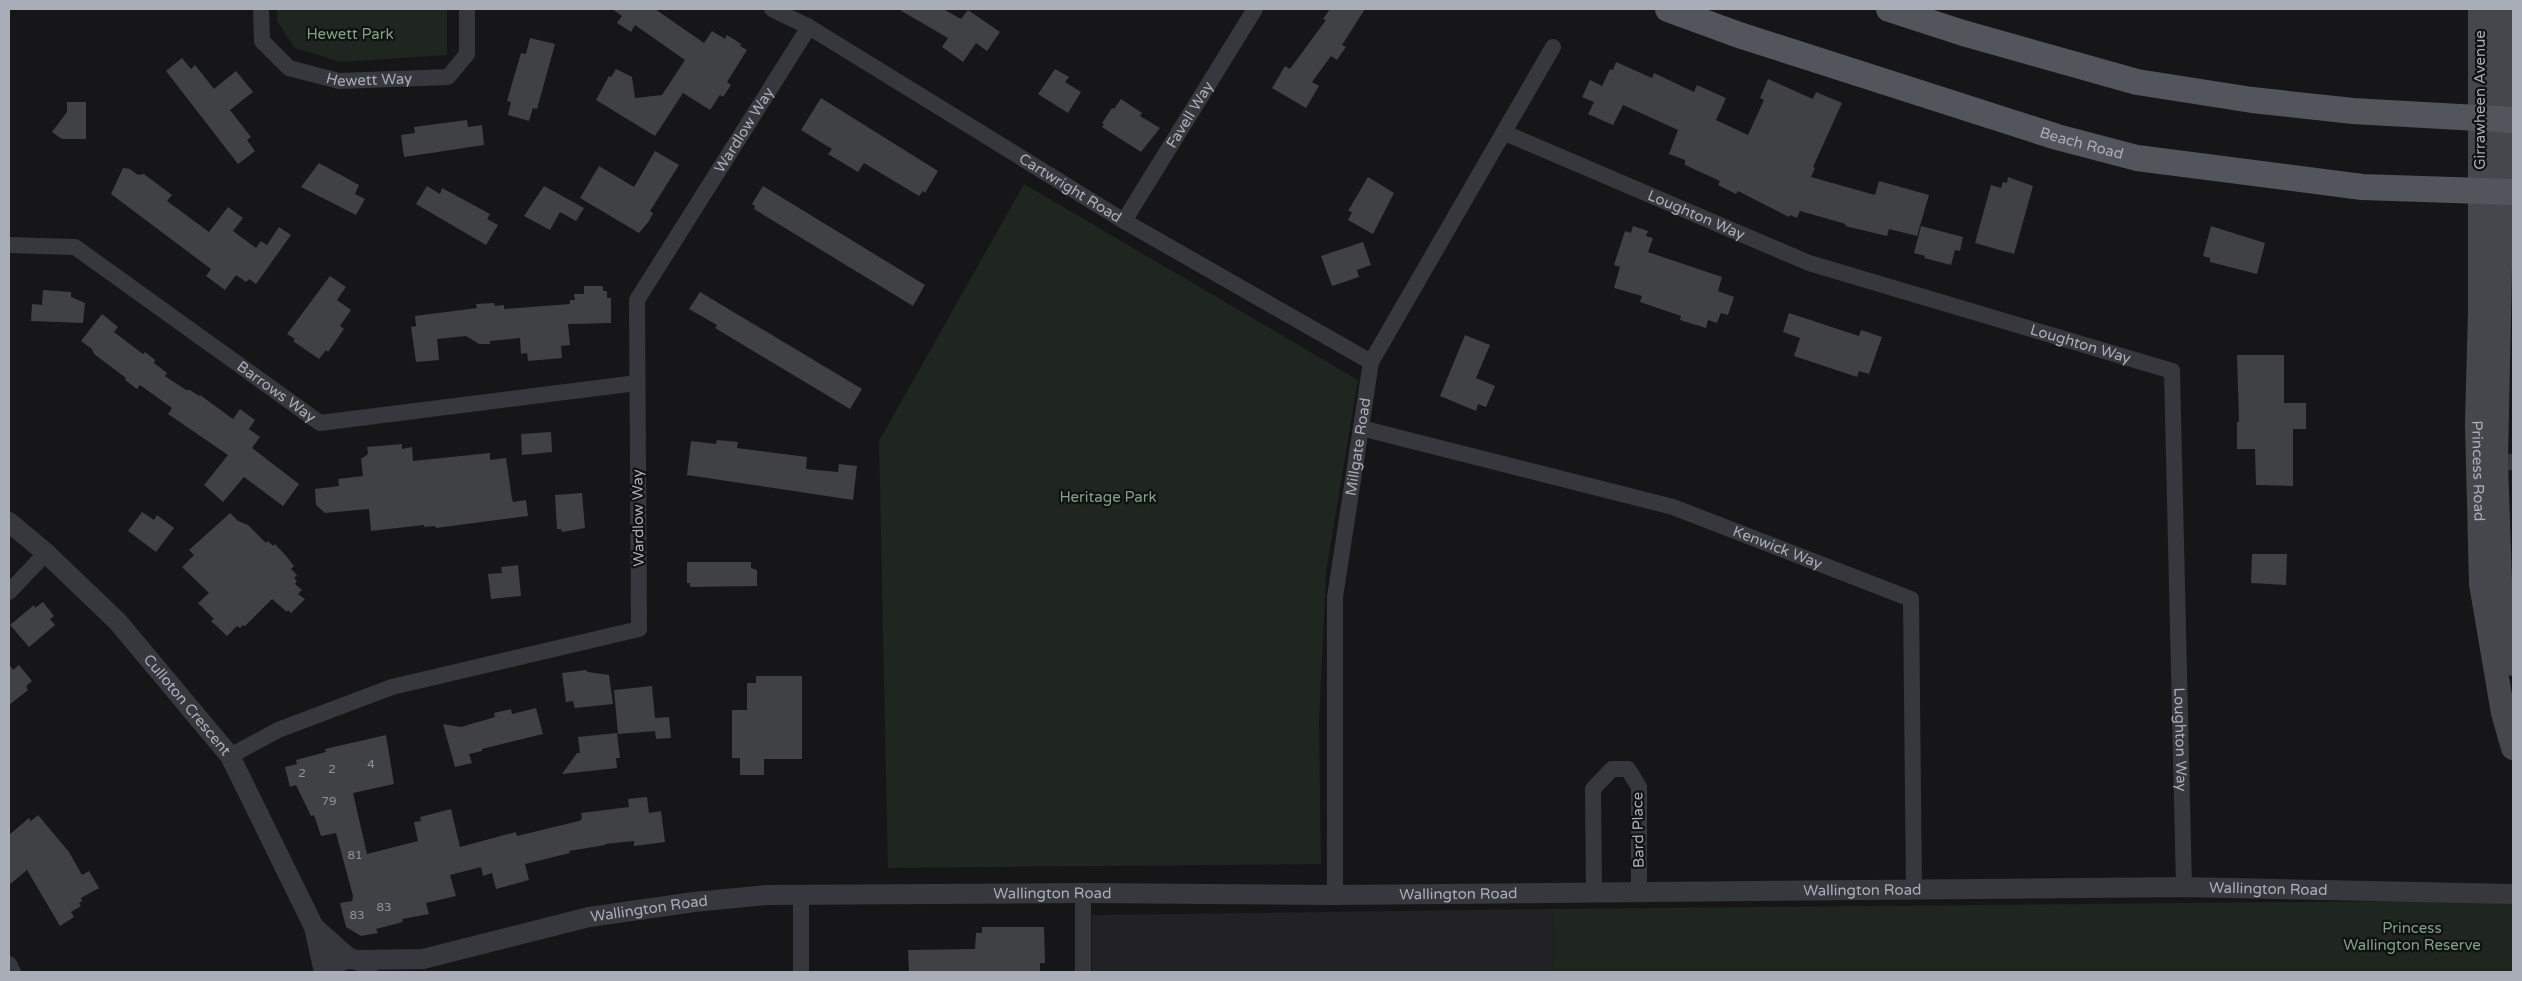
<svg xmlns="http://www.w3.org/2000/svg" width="2522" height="981" font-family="'Varela Round',sans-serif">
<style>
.built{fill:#222225}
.green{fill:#1e261f}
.building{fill:#404145}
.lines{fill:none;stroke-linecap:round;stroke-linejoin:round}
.minor{stroke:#37383d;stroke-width:16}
.tertiary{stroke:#37383d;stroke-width:20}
.secondary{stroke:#45474d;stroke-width:24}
.primary{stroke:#53555c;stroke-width:26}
.labels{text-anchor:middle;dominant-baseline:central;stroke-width:4.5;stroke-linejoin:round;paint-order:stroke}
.number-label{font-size:12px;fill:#8e929b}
.park-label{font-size:15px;fill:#7fa381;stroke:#111113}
.street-label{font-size:15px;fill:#a8adb8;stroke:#111113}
</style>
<rect width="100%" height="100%" fill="#161618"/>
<polygon class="built" points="1553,909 1554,972 1092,972 1092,915"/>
<g class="green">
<polygon points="277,9 447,9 447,55 341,62 295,48 277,21"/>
<polygon points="1024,184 1358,380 1326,572 1319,721 1321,864 888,868 879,441"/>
<polygon points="2513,900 2513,972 1554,972 1553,909"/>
</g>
<g class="building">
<polygon points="612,9 655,9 704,43 712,31 725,39 727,35 741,44 740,46 747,50 727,82 731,85 723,97 720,95 710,110 683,93 655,136 596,100 609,76 611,77 616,69 632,77 635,98 662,95 685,60 635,25 631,32 617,23 622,16"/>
<polygon points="898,9 943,9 961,19 968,10 1000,32 987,51 976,43 963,62 942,47 948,38"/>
<polygon points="1330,9 1365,9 1342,45 1346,47 1337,60 1331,56 1312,82 1319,86 1306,108 1272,88 1285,66 1290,69 1326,20 1323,19"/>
<polygon points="530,38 555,44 537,109 533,108 529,121 508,115 511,102 507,101 521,53 526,54"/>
<polygon points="182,58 191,69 195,65 214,89 236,71 253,92 230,110 251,137 247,140 255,151 238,164 166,71"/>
<polygon points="1616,62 1652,78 1654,73 1694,92 1697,85 1726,98 1716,120 1748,135 1764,100 1760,98 1768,79 1813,99 1816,92 1842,103 1813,167 1815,168 1811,177 1875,195 1879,181 1929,195 1917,236 1889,229 1887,236 1845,226 1846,224 1800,211 1797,218 1790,215 1789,217 1738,191 1736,194 1718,185 1720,181 1685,165 1685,160 1669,154 1678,130 1623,105 1613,125 1588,114 1594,102 1582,97 1590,80 1602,86 1610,69 1613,70"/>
<polygon points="1055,69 1069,77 1065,82 1081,92 1068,113 1038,94"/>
<polygon points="821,98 938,171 925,193 923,191 919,196 864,163 858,172 828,154 832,149 801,130"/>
<polygon points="1121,99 1142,113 1140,116 1160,128 1141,152 1102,127 1104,124 1102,123 1112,108 1114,109"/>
<polygon points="67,102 86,102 86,139 62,139 52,132 67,112"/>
<polygon points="467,120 468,127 482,125 484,145 404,157 401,135 415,133 414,127"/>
<polygon points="655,151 679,165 650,211 653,213 649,221 639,233 580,198 599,166 634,187"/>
<polygon points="319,163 359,185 355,194 365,199 356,215 301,187"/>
<polygon points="123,168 130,169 138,175 144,174 172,195 167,201 209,232 228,207 243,218 233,231 256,248 261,241 267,245 279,227 291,235 256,284 249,279 246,282 236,275 225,290 206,276 211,269 111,194"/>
<polygon points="1368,177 1394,193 1373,234 1348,220 1352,212 1348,211"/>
<polygon points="2008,177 2033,186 2014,254 1975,243 1991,185 2001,188 2003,182 2007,183"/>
<polygon points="427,186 440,194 442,188 490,214 487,219 498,225 486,245 416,204"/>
<polygon points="544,186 584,208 576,221 560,212 550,230 524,216"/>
<polygon points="763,186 925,285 913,306 754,209 755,206 752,204"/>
<polygon points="1633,226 1648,231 1646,236 1653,238 1648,252 1722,277 1718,291 1734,297 1728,315 1721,313 1717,323 1708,320 1706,328 1680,320 1681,316 1640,302 1642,296 1614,288 1620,267 1614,265 1625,231 1631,233"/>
<polygon points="1921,226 1963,237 1960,251 1955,250 1951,265 1924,258 1925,256 1914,253"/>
<polygon points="2211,226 2265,243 2257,274 2210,262 2210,258 2203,256"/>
<polygon points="1363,242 1371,265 1357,270 1359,277 1332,286 1321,256"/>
<polygon points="330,276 346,287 337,300 351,310 340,326 344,329 328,352 326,350 319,359 293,341 295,339 287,334"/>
<polygon points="584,286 603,286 603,291 607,291 607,298 611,298 611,323 568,324 570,345 561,346 562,358 528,361 527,353 521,354 520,338 490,341 490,344 479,344 466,336 437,339 439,360 416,362 411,327 416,326 415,316 477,308 476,304 494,303 495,306 504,305 504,309 570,304 570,300 575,300 574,294 584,294"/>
<polygon points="43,290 71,292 71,297 85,303 83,323 31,321 32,304 42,305"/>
<polygon points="700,292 862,389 850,409 715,328 717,325 689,309"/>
<polygon points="1789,313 1859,336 1861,330 1882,337 1869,374 1859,371 1857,377 1794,356 1800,338 1783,332"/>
<polygon points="102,314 118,327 114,332 143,354 145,352 155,360 154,363 167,373 165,376 186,390 190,390 199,396 200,395 233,419 240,409 255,420 249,429 260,437 252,448 299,484 283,506 244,477 223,502 204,485 228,455 168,414 172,408 140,385 137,389 125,380 126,378 94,354 92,349 81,341"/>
<polygon points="1465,335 1490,345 1476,378 1495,386 1486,407 1478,404 1476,411 1440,396"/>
<polygon points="2237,355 2284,355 2284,403 2306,403 2306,429 2293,429 2293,486 2256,485 2255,449 2237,449 2237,422 2239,422"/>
<polygon points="551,432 552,452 522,455 521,434"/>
<polygon points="717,440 738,442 737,448 807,457 806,469 838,472 839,464 857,466 853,500 687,475 691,441 716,444"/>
<polygon points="402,444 402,449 412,447 413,461 490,453 490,460 506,458 512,499 513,502 526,500 528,516 436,528 435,526 424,527 424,525 371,531 369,509 325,513 316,505 315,489 339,486 338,479 363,476 361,459 368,454 367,447"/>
<polygon points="582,493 585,528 562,532 561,529 557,529 555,495"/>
<polygon points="142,512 154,520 157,515 174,528 156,552 128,531"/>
<polygon points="230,513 238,521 248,525 266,543 268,541 273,546 275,544 287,557 294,566 291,569 297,575 294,578 297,581 295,584 302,590 298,594 305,599 291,613 288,610 287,612 272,599 245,626 243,625 240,628 237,626 227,636 211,621 214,619 198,603 209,593 182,567 194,555 189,550"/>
<polygon points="2252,554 2287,554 2286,585 2251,583"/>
<polygon points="687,562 751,562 751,568 757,570 757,586 690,587 690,583 687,583"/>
<polygon points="518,565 521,596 491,599 488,574 502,573 501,567"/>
<polygon points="43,602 54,616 50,619 55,625 29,647 10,625 34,605 35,608"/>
<polygon points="9,664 13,670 19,665 32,681 26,686 28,690 9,705"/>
<polygon points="586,670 588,672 609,675 613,704 575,708 573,701 566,702 562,673"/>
<polygon points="756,676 802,676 802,759 764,759 764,775 740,775 740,758 732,758 732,710 747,710 747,683 756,683"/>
<polygon points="652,686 655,718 669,717 671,738 656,739 655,731 618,734 614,690"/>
<polygon points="536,708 543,734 482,749 482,751 469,754 472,763 455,767 443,724 461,727 495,717 494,713 511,709 512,714"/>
<polygon points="617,733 620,758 616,758 617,768 562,774 577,753 580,753 578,737"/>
<polygon points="386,735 394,784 353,793 367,854 418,841 414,822 421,821 420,817 451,809 460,847 516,832 517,836 579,821 582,819 581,813 629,807 628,799 647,797 649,813 661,811 665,842 634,846 634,841 605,844 605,845 569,851 570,853 525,864 529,880 496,889 492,873 483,876 481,867 450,875 456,896 426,903 429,914 402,919 403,922 376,929 378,933 361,936 346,927 340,903 352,901 353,896 336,833 321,836 314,815 311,816 296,785 290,787 285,767 297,764 296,760 326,752 325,749"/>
<polygon points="38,815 69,852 82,875 89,871 99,888 81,898 82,901 79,903 81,906 71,912 74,917 60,926 27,870 9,885 9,835 29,818 31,821"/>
<polygon points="982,927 1044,927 1045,963 1040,963 1040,972 909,972 908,950 975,949 976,933 982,933"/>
</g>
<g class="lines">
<g class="minor">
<path id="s1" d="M261,9l1,32 27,27 50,13 109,-4 19,-23v-45"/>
<path id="s2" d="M772,9l37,18 315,194 247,141"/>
<path id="s3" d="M1505,133l304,130 363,108 12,516"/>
<path id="s4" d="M1124,221l131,-212"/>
<path id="s5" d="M9,245l66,2 245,176 317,-40"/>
<path id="s6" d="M1361,428l312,79 238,92 3,291"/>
<polyline points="2487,461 2513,462"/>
<polyline points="9,592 46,553"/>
<path id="s7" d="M230,756l48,-26 114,-43 247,-58 -2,-329 172,-273"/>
<polyline points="1594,893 1593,789 1612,769 1628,769 1639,787 1639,892"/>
<path id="s8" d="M1335,895v-298l36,-235 182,-315"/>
<polyline points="9,964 13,972"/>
<polyline points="801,972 801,896"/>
<polyline points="1083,972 1083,893"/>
</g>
<g class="tertiary">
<path id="s9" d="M9,522l37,31 72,69 112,134 84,171 10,45"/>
<polyline points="314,927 349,958"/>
<path id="s10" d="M357,960l66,-1 166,-42 105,-15 73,-7 316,-2 252,2 849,-8 329,7"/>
<path d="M328,972c10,-14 27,-18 40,-5"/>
</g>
<g class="secondary">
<path id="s11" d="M2480,9v301l-3,114 4,160 22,129 10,35"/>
<polyline points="2503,9 2503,119 2496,462 2500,582 2513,664"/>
</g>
<g class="primary">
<path id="s12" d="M1668,9l71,26 318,102 80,21 225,29 151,5"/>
<polyline points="1889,9 1963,33 2137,82 2252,100 2353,111 2513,120"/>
</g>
</g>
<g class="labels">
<g class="number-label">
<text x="371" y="764">4</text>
<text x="332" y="769">2</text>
<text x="302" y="773">2</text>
<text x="329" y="801">79</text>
<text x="355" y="855">81</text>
<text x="384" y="907">83</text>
<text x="357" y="915">83</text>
</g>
<g class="park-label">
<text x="350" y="34">Hewett Park</text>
<text x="1108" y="497">Heritage Park</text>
<text x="2412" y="928">Princess<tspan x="2412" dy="17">Wallington Reserve</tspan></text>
</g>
<g class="street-label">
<text stroke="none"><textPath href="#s1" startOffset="152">Hewett Way</textPath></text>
<text transform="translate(2480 100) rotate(-90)">Girrawheen Avenue</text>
<text stroke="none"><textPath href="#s4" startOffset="125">Favell Way</textPath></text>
<text stroke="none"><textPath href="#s7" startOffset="960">Wardlow Way</textPath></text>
<text stroke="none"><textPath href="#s12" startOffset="435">Beach Road</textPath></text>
<text stroke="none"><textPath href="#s2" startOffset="348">Cartwright Road</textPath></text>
<text stroke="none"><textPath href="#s3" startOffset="208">Loughton Way</textPath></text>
<text stroke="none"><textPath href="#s3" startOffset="614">Loughton Way</textPath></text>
<text stroke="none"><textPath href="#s5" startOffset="314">Barrows Way</textPath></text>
<text stroke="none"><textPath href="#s8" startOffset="450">Millgate Road</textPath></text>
<text stroke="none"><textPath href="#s11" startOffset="462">Princess Road</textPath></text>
<text transform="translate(638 518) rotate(-91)">Wardlow Way</text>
<text stroke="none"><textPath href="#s6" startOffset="434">Kenwick Way</textPath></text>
<text stroke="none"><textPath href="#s9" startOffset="256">Culloton Crescent</textPath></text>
<text stroke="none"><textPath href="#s3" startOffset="1078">Loughton Way</textPath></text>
<text transform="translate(1638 830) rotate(-91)">Bard Place</text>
<text stroke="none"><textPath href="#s10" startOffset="1918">Wallington Road</textPath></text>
<text stroke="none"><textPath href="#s10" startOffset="1512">Wallington Road</textPath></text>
<text stroke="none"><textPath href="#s10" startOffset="702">Wallington Road</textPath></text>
<text stroke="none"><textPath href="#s10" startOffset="1108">Wallington Road</textPath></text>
<text stroke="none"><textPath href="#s10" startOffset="298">Wallington Road</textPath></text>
</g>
</g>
<rect width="2522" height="981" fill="none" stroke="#a8adb8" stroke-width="20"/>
</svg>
